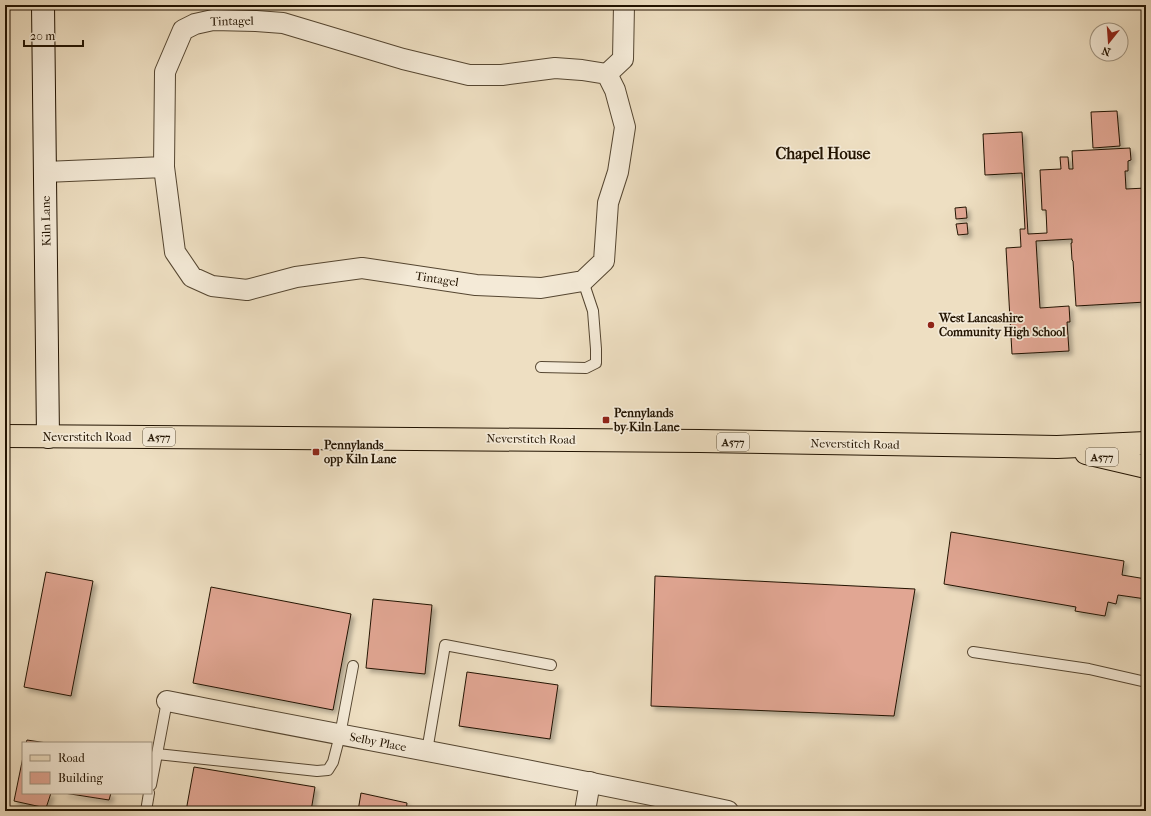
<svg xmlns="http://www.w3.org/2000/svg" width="1151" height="816" font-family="'IM FELL French Canon',serif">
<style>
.building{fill:#e1a693;stroke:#221301;filter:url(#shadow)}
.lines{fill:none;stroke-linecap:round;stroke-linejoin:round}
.lane-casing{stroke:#554631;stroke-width:12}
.street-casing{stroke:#554631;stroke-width:22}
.secondary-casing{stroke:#221301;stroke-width:24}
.primary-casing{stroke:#221301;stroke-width:24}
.lane{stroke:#f4ead7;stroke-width:10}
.street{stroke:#f4ead7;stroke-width:20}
.secondary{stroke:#f4ead7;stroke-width:22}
.primary{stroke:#eedfc2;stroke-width:22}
.poi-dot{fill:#8f2418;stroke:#f4ead7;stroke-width:1.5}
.labels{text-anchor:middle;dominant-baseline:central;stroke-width:3.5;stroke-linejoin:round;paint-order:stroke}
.shield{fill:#f4ead7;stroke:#615441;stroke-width:1}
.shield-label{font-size:11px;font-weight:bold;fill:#221301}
.street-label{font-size:12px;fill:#221301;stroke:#f4ead7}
.poi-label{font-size:12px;font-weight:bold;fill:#221301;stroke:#f4ead7;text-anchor:start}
.district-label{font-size:16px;font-weight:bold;fill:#221301;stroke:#f4ead7}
</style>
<defs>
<filter id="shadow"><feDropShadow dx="3.5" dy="3.5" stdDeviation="2" flood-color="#0004"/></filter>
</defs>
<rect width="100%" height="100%" fill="#eedfc2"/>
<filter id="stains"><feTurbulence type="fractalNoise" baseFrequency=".005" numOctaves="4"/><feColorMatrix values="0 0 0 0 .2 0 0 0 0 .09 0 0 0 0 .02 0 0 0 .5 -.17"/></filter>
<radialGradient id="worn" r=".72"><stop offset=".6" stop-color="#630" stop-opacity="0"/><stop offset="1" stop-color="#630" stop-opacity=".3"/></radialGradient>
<g class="building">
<polygon points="1117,111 1120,146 1093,148 1091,112"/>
<polygon points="1022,132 1028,234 1047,233 1046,210 1042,210 1040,170 1061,169 1060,157 1068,157 1069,169 1073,169 1072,151 1130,148 1131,160 1128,161 1128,171 1125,171 1126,189 1146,188 1146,302 1076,306 1073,261 1072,260 1071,243 1072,243 1072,239 1036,241 1040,308 1069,306 1070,322 1067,322 1069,351 1012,354 1006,248 1021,247 1020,229 1025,229 1022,173 985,175 983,134"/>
<polygon points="966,207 967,218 956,219 955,208"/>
<polygon points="967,223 968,234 958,235 956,224"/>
<polygon points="951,532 1124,561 1122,575 1146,579 1146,599 1118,595 1116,604 1108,602 1105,616 1075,611 1076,607 944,584"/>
<polygon points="46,572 93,581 71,696 24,687"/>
<polygon points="655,576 915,589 894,716 651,706"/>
<polygon points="211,587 351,614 333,710 193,683"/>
<polygon points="373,599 432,605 425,674 366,668"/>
<polygon points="467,672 558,685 550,739 459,726"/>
<polygon points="27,740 47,743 26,743"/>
<polygon points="23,757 23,793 51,793 46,808 14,801"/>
<polygon points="194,767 315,787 311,811 186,811"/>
<polygon points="64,793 111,793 109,800"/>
<polygon points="361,793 407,803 406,811 358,811"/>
</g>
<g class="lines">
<g class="lane-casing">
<g id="lane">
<polyline points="541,367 586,368 596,363 596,349 593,311 583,281"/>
<polyline points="973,652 1089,669 1146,682"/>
<polyline points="167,701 157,754 317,771 328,770 333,762 340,735 353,666"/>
<polyline points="427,751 445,645 551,665"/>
<polyline points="151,785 157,754"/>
<polyline points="146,811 149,793"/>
</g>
</g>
<g class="street-casing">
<g id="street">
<polyline points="607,74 623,59 624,5"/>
<polyline points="45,172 164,167 175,252 192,277 212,286 247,290 296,277 362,268 476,285 541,288 583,281 604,261 608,203 618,172 625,127 615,90 607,74 582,70 555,68 502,75 469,75 403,59 283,23 256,21 213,20 195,24 183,30 165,72 164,167"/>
<path d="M167,701c187,37 375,70 561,110"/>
<polyline points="585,811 590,782"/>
</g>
</g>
<g class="secondary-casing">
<polyline id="secondary" points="43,5 48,437"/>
</g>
<g class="primary-casing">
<g id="primary">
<polyline points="5,436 700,441 1057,447 1146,443"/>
<polyline points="1086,453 1146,467"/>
</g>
</g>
<use href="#lane" class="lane"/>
<use href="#street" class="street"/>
<use href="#secondary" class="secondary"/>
<use href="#primary" class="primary"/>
</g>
<g class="poi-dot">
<circle cx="931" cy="325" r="4"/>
<rect x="602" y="416" width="8" height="8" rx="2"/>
<rect x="312" y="448" width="8" height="8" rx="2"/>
</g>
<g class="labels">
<g class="shield">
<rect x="143" y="428" width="32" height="18" rx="3"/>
<rect x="717" y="433" width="32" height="18" rx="3"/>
<rect x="1086" y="448" width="32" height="18" rx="3"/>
</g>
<g class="shield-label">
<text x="159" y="437">A577</text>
<text x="733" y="442">A577</text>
<text x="1102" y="457">A577</text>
</g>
<g class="street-label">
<text transform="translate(232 21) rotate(-1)">Tintagel</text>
<text transform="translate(46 221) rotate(-91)">Kiln Lane</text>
<text transform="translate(437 279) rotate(9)">Tintagel</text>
<text x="87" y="437">Neverstitch Road</text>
<text transform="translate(531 439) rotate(1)">Neverstitch Road</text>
<text transform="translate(855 444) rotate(1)">Neverstitch Road</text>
<text transform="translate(378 742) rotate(11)">Selby Place</text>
</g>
<g class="poi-label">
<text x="939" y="318">West Lancashire<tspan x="939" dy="14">Community High School</tspan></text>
<text x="614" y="413">Pennylands<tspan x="614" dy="14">by Kiln Lane</tspan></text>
<text x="324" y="445">Pennylands<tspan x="324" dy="14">opp Kiln Lane</tspan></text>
</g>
<g class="district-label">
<text x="823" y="153">Chapel House</text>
</g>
</g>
<rect width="1151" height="816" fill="none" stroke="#eedfc2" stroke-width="20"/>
<rect x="6" y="6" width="1139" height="804" fill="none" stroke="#221301" stroke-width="2"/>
<rect x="10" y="10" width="1131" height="796" fill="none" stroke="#221301"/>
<rect x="22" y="742" width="130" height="52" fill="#f4ead7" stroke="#a09481"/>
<rect x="30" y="755" width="20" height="6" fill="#eedfc2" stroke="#a09481"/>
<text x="58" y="762" font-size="12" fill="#221301">Road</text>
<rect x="30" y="772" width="20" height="12" fill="#e1a693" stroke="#a09481"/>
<text x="58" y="782" font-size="12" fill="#221301">Building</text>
<g transform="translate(1109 42) rotate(197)"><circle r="19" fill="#f4ead7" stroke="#a09481"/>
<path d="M0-3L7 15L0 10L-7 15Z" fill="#8f2418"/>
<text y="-6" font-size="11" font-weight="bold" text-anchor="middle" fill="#221301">N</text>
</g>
<path d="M24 40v6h59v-6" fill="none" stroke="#221301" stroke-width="2"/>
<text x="30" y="40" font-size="12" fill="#221301" stroke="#f4ead7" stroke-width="3" paint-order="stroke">20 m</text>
<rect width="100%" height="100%" filter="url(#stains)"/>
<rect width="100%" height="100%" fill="url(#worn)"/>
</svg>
